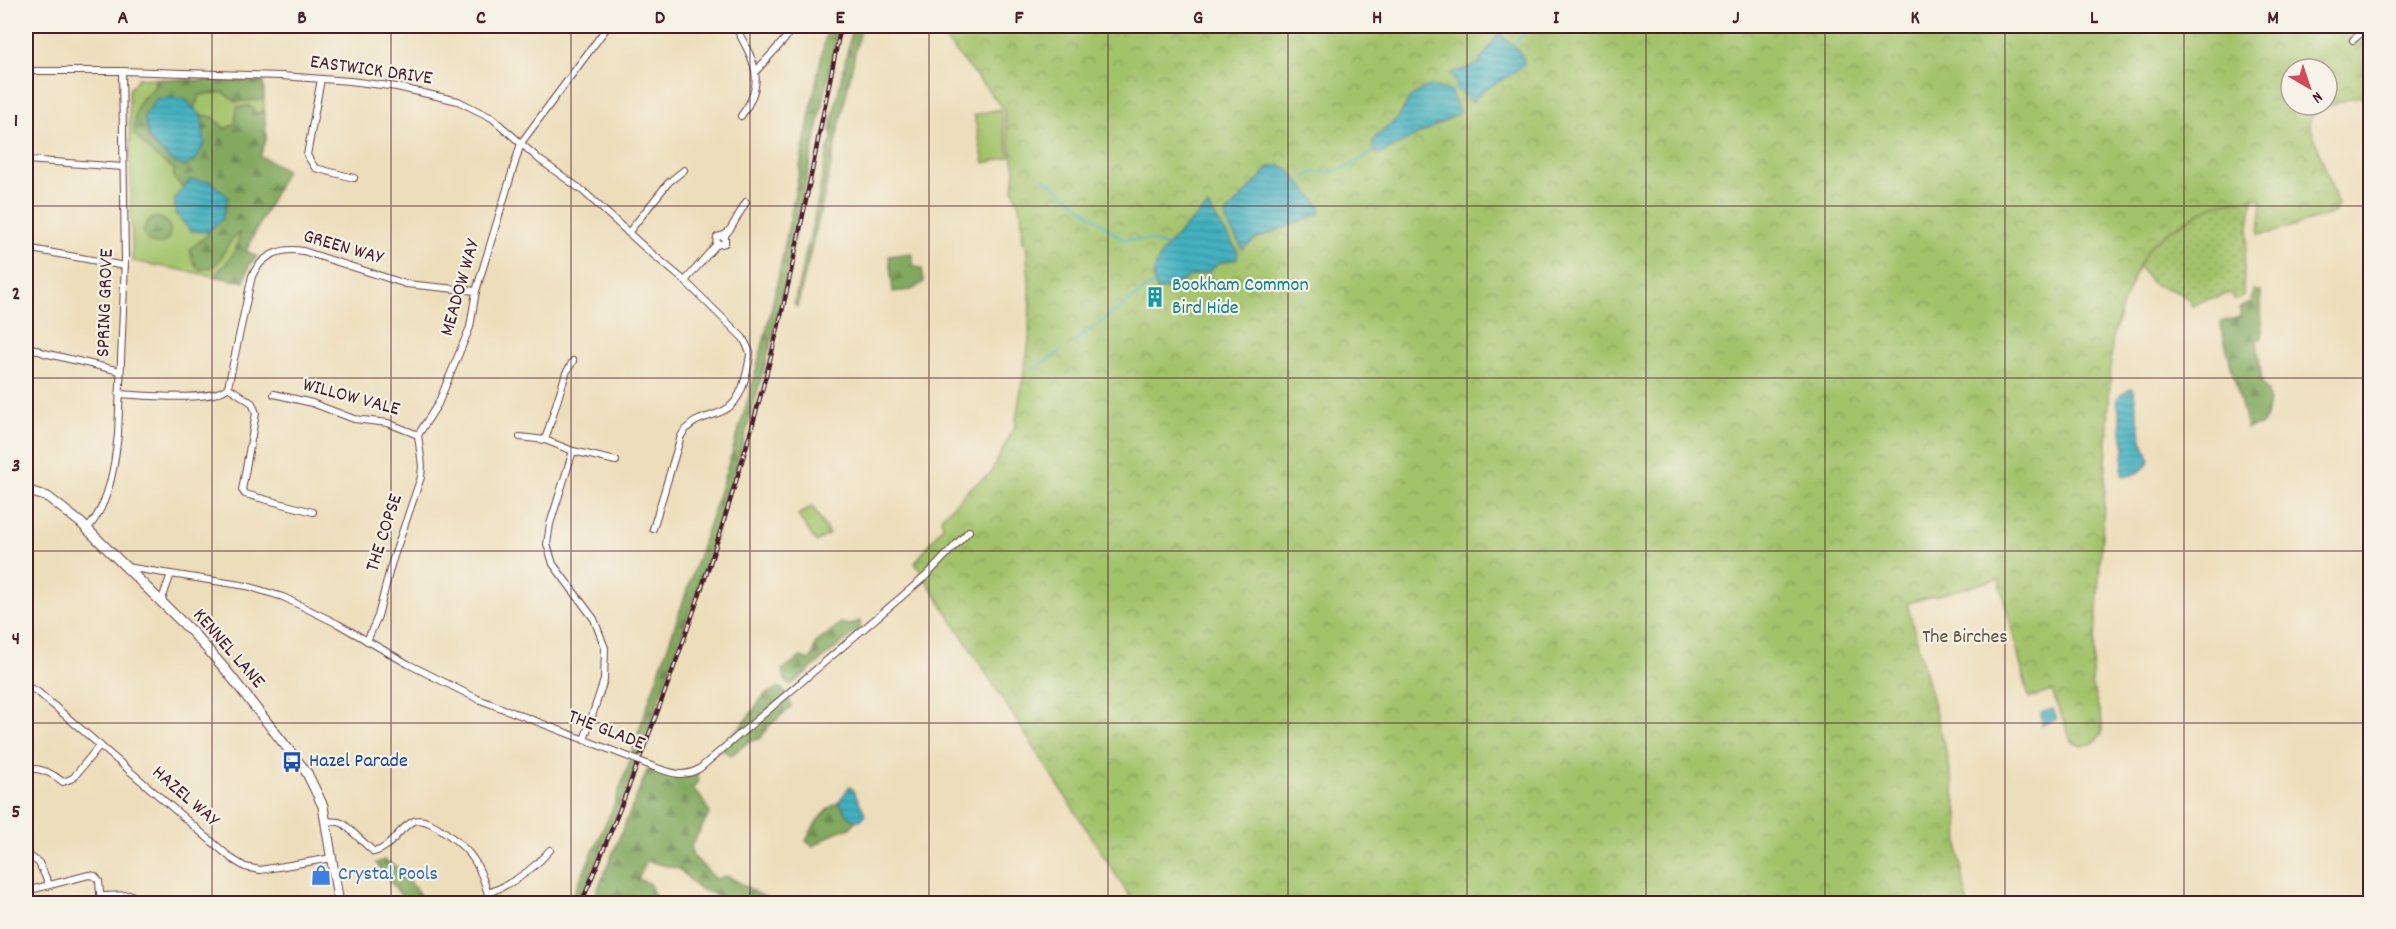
<svg xmlns="http://www.w3.org/2000/svg" width="2396" height="929" font-family="Dekko,sans-serif">
<style>
.grass{fill:#a3c36b;stroke:#76714b;stroke-width:1.5}
.forest{fill:url(#forest-firs);stroke:#666445;stroke-width:1.5}
.park{fill:url(#park-crowns);stroke:#76714b;stroke-width:1.5;fill-rule:evenodd}
.garden{fill:url(#garden-dots);stroke:#76714b;stroke-width:1.5}
.water{fill:url(#water-rules);stroke:#466876;stroke-width:1.5}
.lines{fill:none;stroke-linecap:round;stroke-linejoin:round}
.stream{stroke:#43b1c0;stroke-width:2}
.street-casing{stroke:#623c41;stroke-width:8}
.secondary-casing{stroke:#623c41;stroke-width:11}
.street{stroke:#fff;stroke-width:6}
.secondary{stroke:#fff;stroke-width:9}
.rail-casing{stroke:#4a1f2b;stroke-width:4.5}
.rail{stroke:#f7f3e8;stroke-width:2;stroke-dasharray:7;stroke-linecap:butt}
.street-bridge-casing{stroke:#623c41;stroke-width:8;stroke-linecap:butt}
.street-bridge{stroke:#fff;stroke-width:6}
.grid{fill:none;stroke:#4a1f2b;stroke-width:1.5;stroke-opacity:0.55}
.labels{text-anchor:middle;dominant-baseline:central;stroke-width:4.5;stroke-linejoin:round;paint-order:stroke}
.street-label{font-size:20px;fill:#4a1f2b;stroke:#f7f3e8}
.culture-label{font-size:20px;fill:#0d838f;stroke:#f7f3e8;text-anchor:start}
.park-label{font-size:20px;fill:#65503e;stroke:#f7f3e8}
.transit-label{font-size:20px;fill:#164399;stroke:#f7f3e8;text-anchor:start}
.shop-label{font-size:20px;fill:#366cbe;stroke:#f7f3e8;text-anchor:start}
.neatline{fill:none;stroke:#4a1f2b;stroke-width:2}
.grid-label{font-size:20px;text-anchor:middle;font-weight:bold;fill:#4a1f2b}
</style>
<defs>
<pattern id="forest-firs" width="22" height="20" patternUnits="userSpaceOnUse" patternTransform="scale(1.5)"><rect width="22" height="20" fill="#82a95f"/><path d="M5 1l3.5 6h-7zM16 11l3.5 6h-7z" fill="#6c894f"/></pattern>
<pattern id="park-crowns" width="20" height="18" patternUnits="userSpaceOnUse" patternTransform="scale(1.5)"><rect width="20" height="18" fill="#a3c36b"/><path d="M2 6a3 3 0 1 1 6 0M12 15a3 3 0 1 1 6 0" fill="none" stroke="#879e58"/></pattern>
<pattern id="garden-dots" width="8" height="8" patternUnits="userSpaceOnUse" patternTransform="scale(1.5)"><rect width="8" height="8" fill="#a3c36b"/><path d="M2 2h.1M6 6h.1" fill="none" stroke="#879e58" stroke-width="1.8" stroke-linecap="round"/></pattern>
<pattern id="water-rules" width="6" height="5" patternUnits="userSpaceOnUse" patternTransform="scale(1.5)"><rect width="6" height="5" fill="#43b1c0"/><path d="M0 2.5h6" fill="none" stroke="#3a8f9c"/></pattern>
</defs>
<rect width="100%" height="100%" fill="#f7f3e8"/>
<filter id="ink" filterUnits="userSpaceOnUse"><feTurbulence type="fractalNoise" baseFrequency=".0167" numOctaves="2"/><feDisplacementMap in="SourceGraphic" scale="12" xChannelSelector="R" yChannelSelector="G"/><feConvolveMatrix kernelMatrix="1 2 1 2 8 2 1 2 1" color-interpolation-filters="sRGB"/></filter>
<filter id="wash" filterUnits="userSpaceOnUse"><feTurbulence type="fractalNoise" baseFrequency=".008" numOctaves="4" result="noise"/><feDisplacementMap in="SourceGraphic" scale="24" xChannelSelector="R" yChannelSelector="G"/><feGaussianBlur stdDeviation="1.35" result="paint"/><feColorMatrix in="noise" values="0 0 0 0 0 0 0 0 0 0 0 0 0 0 0 0 0 1.4 0 .05"/><feComposite in="paint" operator="in"/></filter>
<g filter="url(#wash)">
<rect width="100%" height="100%" fill="#eddebb"/>
<g class="grass">
<polygon points="138,78 263,82 266,139 260,156 286,170 246,251 257,257 249,265 244,282 132,261 129,90"/>
<polygon points="1000,109 1010,157 984,163 974,115"/>
<polygon points="812,506 829,534 816,542 798,515"/>
</g>
<g class="forest">
<path d="M828,26h11l-47,223 -19,87 -22,79 -34,117 -77,223 -9,-1c47,-140 99,-279 135,-422 25,-102 39,-205 62,-306z"/>
<path d="M853,26h8l-40,184 -24,97 -3,-3 22,-95 12,-61c4,-7 6,-10 2,-18z"/>
<path d="M155,79l108,3 1,17 -28,3 -13,-10 -23,3 -6,13 -11,-10 22,45 -4,-28 12,2 12,12 10,-5 2,-17 13,-1 7,8 7,-4 2,29 -6,17 26,14 -40,81 11,6 -8,8 -5,17 -27,-5v-4c12,-12 22,-22 22,-40 -21,15 -11,34 -40,37l-6,-9 -3,-12 19,-15 -2,-2 15,-13 -32,-39 -7,8 -9,-10v-9l-19,-13 -21,-22c2,-23 0,-31 20,-46z"/>
<circle cx="157" cy="231" r="13"/>
<polygon points="911,253 914,266 922,269 924,282 912,290 893,292 889,256"/>
<polygon points="2253,290 2261,292 2262,338 2257,340 2262,384 2268,391 2269,400 2266,417 2260,425 2247,428 2220,322 2240,317 2240,308 2251,303"/>
<polygon points="860,621 860,628 791,685 786,682 782,670 801,657 809,660 813,655 815,644 841,623 848,625"/>
<polygon points="778,688 782,689 790,700 791,707 767,728 761,738 748,742 731,756 718,746 742,725 765,694"/>
<polygon points="630,760 638,763 579,903 569,904 614,805"/>
<polygon points="648,769 677,778 697,773 699,780 692,789 700,796 710,813 691,846 692,855 716,879 728,876 774,903 719,903 716,895 698,888 679,869 647,861 638,879 649,883 656,898 669,903 592,903"/>
<path d="M839,802l9,14 7,5 -6,8c-19,1 -21,12 -37,17l-6,-5c8,-17 16,-30 33,-39z"/>
<polygon points="384,860 400,869 426,903 407,903 376,863"/>
</g>
<path class="park" d="M934,26h1436v71c-16,-3 -52,10 -61,24l29,84 -4,8 -63,20 -12,1 3,-34 -9,-2 -114,67 -15,36 -12,39 -8,164 -12,181 10,36v13l-9,9 -12,3 -10,-5 -19,-50 -23,7 -30,-119 -92,24 41,157 10,53 1,39 8,51h-833l-219,-340 28,-37 -2,-8 29,-30 20,-14 25,-48 14,-84 1,-46 -4,-54h-3l-2,-32 -8,-21 2,-19 -12,-62zM2291,69h36v36h-36z"/>
<path class="garden" d="M2253,198l-9,65 -1,34 -8,3 -4,-7 -29,8 -10,5c-2,-3 -6,-9 -9,-11 -22,-13 -29,-1 -44,-30l13,-21 23,-17 38,-22z"/>
<g class="water">
<path d="M1499,34c11,8 22,16 26,30l-16,12 -26,14 -11,12 -16,-13v-6l-6,-9 28,-10z"/>
<polygon points="1431,86 1450,91 1460,113 1381,154 1374,151 1372,145 1375,138 1399,117 1409,99 1421,90"/>
<polygon points="157,98 184,98 201,115 205,143 196,160 186,166 174,163 149,140 144,117"/>
<polygon points="1281,165 1289,170 1320,206 1321,213 1256,239 1243,249 1227,224 1225,215 1270,167"/>
<polygon points="190,180 210,181 228,197 222,219 207,232 191,231 175,213 175,198"/>
<path d="M1208,206l30,46 -1,7 -18,4 -9,8 -21,6 -13,9 -18,5c-20,-28 32,-68 50,-85z"/>
<path d="M2131,388l3,4 7,44 9,25c-5,8 -17,16 -27,15l-1,-4 2,-28 -7,-45 4,-5z"/>
<polygon points="2053,709 2057,719 2042,725 2041,713"/>
<polygon points="849,787 852,788 864,811 865,815 862,819 855,821 848,816 839,802"/>
</g>
<g class="lines">
<g class="stream">
<polyline points="1514,45 1529,26"/>
<polyline points="1450,91 1456,89"/>
<polyline points="1043,177 1122,239 1149,240 1166,246"/>
<path d="M1304,178c11,-9 15,-4 27,-6 15,-3 31,-12 43,-21"/>
<polyline points="1072,343 1153,284"/>
<polyline points="1033,369 1061,351"/>
</g>
</g>
</g>
<g filter="url(#ink)">
<g class="lines">
<g class="street-casing">
<g id="street">
<path d="M735,26c18,34 33,54 6,90"/>
<polyline points="26,35 29,26"/>
<polyline points="2353,40 2370,26"/>
<polyline points="757,70 785,39 793,26"/>
<path d="M26,71h96l159,5 69,5 47,6 61,14 34,17 48,42 43,31 61,56 41,34 58,57 7,14c0,9 -3,18 -5,27 -13,50 -45,25 -64,57l-28,93"/>
<polyline points="321,79 307,155 315,168 354,178"/>
<polyline points="26,160 123,167"/>
<polyline points="628,233 668,183 684,170"/>
<polyline points="716,245 725,243 725,235"/>
<polyline points="26,248 125,266"/>
<polyline points="685,281 716,245 717,237 725,235 731,228 746,202"/>
<polyline points="30,347 44,353 120,371"/>
<path d="M228,387l24,-111c10,-21 29,-29 51,-25l103,33 70,7"/>
<polyline points="228,387 252,403 256,413 242,490 245,494 313,512"/>
<path d="M119,394c21,1 95,9 109,-7"/>
<polyline points="274,394 312,403 354,419 388,423 418,435"/>
<polyline points="520,437 545,440 573,451 616,461"/>
<polyline points="545,440 566,373 573,361"/>
<polyline points="573,451 550,524 547,544 553,564 594,619 605,648 604,680 584,740"/>
<path d="M87,529c22,-23 28,-65 31,-95l7,-174 -3,-189"/>
<polyline points="126,567 247,586 283,597 338,624 408,664 478,699 629,757"/>
<polyline points="161,602 171,574"/>
<polyline points="367,641 378,616 391,565 421,477 422,466 418,435 438,404 470,327 476,291 521,143 608,26"/>
<polyline points="26,686 38,692 232,859 245,867 260,870 332,858"/>
<path d="M654,767c17,6 29,11 45,2l228,-194 42,-44"/>
<path d="M26,769c13,-2 27,5 37,13l10,-4 27,-33"/>
<path d="M325,821l14,1 5,2 30,28c18,-4 25,-25 40,-31 15,-6 52,26 60,39 9,13 12,29 17,44"/>
<polyline points="26,853 39,863 49,884"/>
<polyline points="26,891 89,875 95,876 99,881 101,904"/>
<path d="M488,893c25,-9 44,-22 62,-43"/>
<polyline points="102,896 131,895"/>
</g>
</g>
<g class="secondary-casing">
<polyline id="secondary" points="26,490 48,497 81,523 194,634 225,669 307,773 323,806 339,904"/>
</g>
<use href="#street" class="street"/>
<use href="#secondary" class="secondary"/>
<g class="rail-casing">
<path id="rail" d="M581,904c79,-189 150,-382 198,-580 24,-99 41,-199 62,-298"/>
</g>
<use href="#rail" class="rail"/>
<g class="street-bridge-casing">
<polyline id="street-bridge" points="629,757 654,767"/>
</g>
<use href="#street-bridge" class="street-bridge"/>
</g>
</g>
<path class="grid" d="M212,26v878M391,26v878M571,26v878M750,26v878M929,26v878M1108,26v878M1288,26v878M1467,26v878M1646,26v878M1825,26v878M2005,26v878M2184,26v878M26,206h2344M26,378h2344M26,551h2344M26,723h2344"/>
<defs>
<g id="building-bare" transform="scale(1.62)"><path d="M-4-6H4V6H1V3H-1V6H-4ZM-2.5-4.3h1.7v1.8h-1.7ZM.8-4.3h1.7v1.8H.8ZM-2.5-1h1.7V.8h-1.7ZM.8-1h1.7V.8H.8Z" fill="#0f9aa8" stroke="#f7f3e8" stroke-width="2.5" paint-order="stroke"/></g>
<g id="bus-bare" transform="scale(1.62)"><path d="M-5-6H5V4H4V6H2V4H-2V6H-4V4H-5ZM-3.5-4V0h7V-4ZM-3.5 1.2v1.5H-2V1.2ZM2 1.2v1.5H3.5V1.2Z" fill="#1a4fb4" stroke="#f7f3e8" stroke-width="2.5" paint-order="stroke"/></g>
<g id="shop-bare" transform="scale(1.62)"><path d="M-5-2.5h2.3a2.7 3.5 0 0 1 5.4 0H5L5.5 6h-11ZM-1.5-2.5h3a1.5 2.3 0 0 0-3 0Z" fill="#3f7fe0" stroke="#f7f3e8" stroke-width="2.5" paint-order="stroke"/></g>
</defs>
<g fill-rule="evenodd">
<use href="#building-bare" x="1155" y="297"/>
<use href="#bus-bare" x="292" y="762"/>
<use href="#shop-bare" x="321" y="875"/>
</g>
<g class="labels">
<g class="street-label">
<text transform="translate(371 71) rotate(8)">EASTWICK DRIVE</text>
<text transform="translate(343 248) rotate(16)">GREEN WAY</text>
<text transform="translate(461 288) rotate(-74)">MEADOW WAY</text>
<text transform="translate(106 303) rotate(-88)">SPRING GROVE</text>
<text transform="translate(351 398) rotate(15)">WILLOW VALE</text>
<text transform="translate(385 533) rotate(-72)">THE COPSE</text>
<text transform="translate(228 649) rotate(49)">KENNEL LANE</text>
<text transform="translate(606 731) rotate(21)">THE GLADE</text>
<text transform="translate(185 797) rotate(41)">HAZEL WAY</text>
</g>
<g class="culture-label">
<text x="1172" y="286">Bookham Common<tspan x="1172" dy="23">Bird Hide</tspan></text>
</g>
<g class="park-label">
<text x="1965" y="638">The Birches</text>
</g>
<g class="transit-label">
<text x="309" y="762">Hazel Parade</text>
</g>
<g class="shop-label">
<text x="338" y="875">Crystal Pools</text>
</g>
</g>
<rect width="2396" height="929" fill="none" stroke="#f7f3e8" stroke-width="66"/>
<g transform="translate(2309 87) rotate(141)"><circle r="28" fill="#f7f3e8" stroke="#b29e9c" stroke-width="1.5"/>
<path d="M0-4.5L10 22L0 15L-10 22Z" fill="#d1495b"/>
<text y="-9" font-size="16" font-weight="bold" text-anchor="middle" fill="#4a1f2b">N</text>
</g>
<rect x="33" y="33" width="2330" height="863" class="neatline"/>
<g class="grid-label">
<text x="123" y="23">A</text>
<text x="302" y="23">B</text>
<text x="481" y="23">C</text>
<text x="660" y="23">D</text>
<text x="840" y="23">E</text>
<text x="1019" y="23">F</text>
<text x="1198" y="23">G</text>
<text x="1377" y="23">H</text>
<text x="1556" y="23">I</text>
<text x="1736" y="23">J</text>
<text x="1915" y="23">K</text>
<text x="2094" y="23">L</text>
<text x="2273" y="23">M</text>
<text x="16" y="126">1</text>
<text x="16" y="299">2</text>
<text x="16" y="471">3</text>
<text x="16" y="644">4</text>
<text x="16" y="817">5</text>
</g>
</svg>
